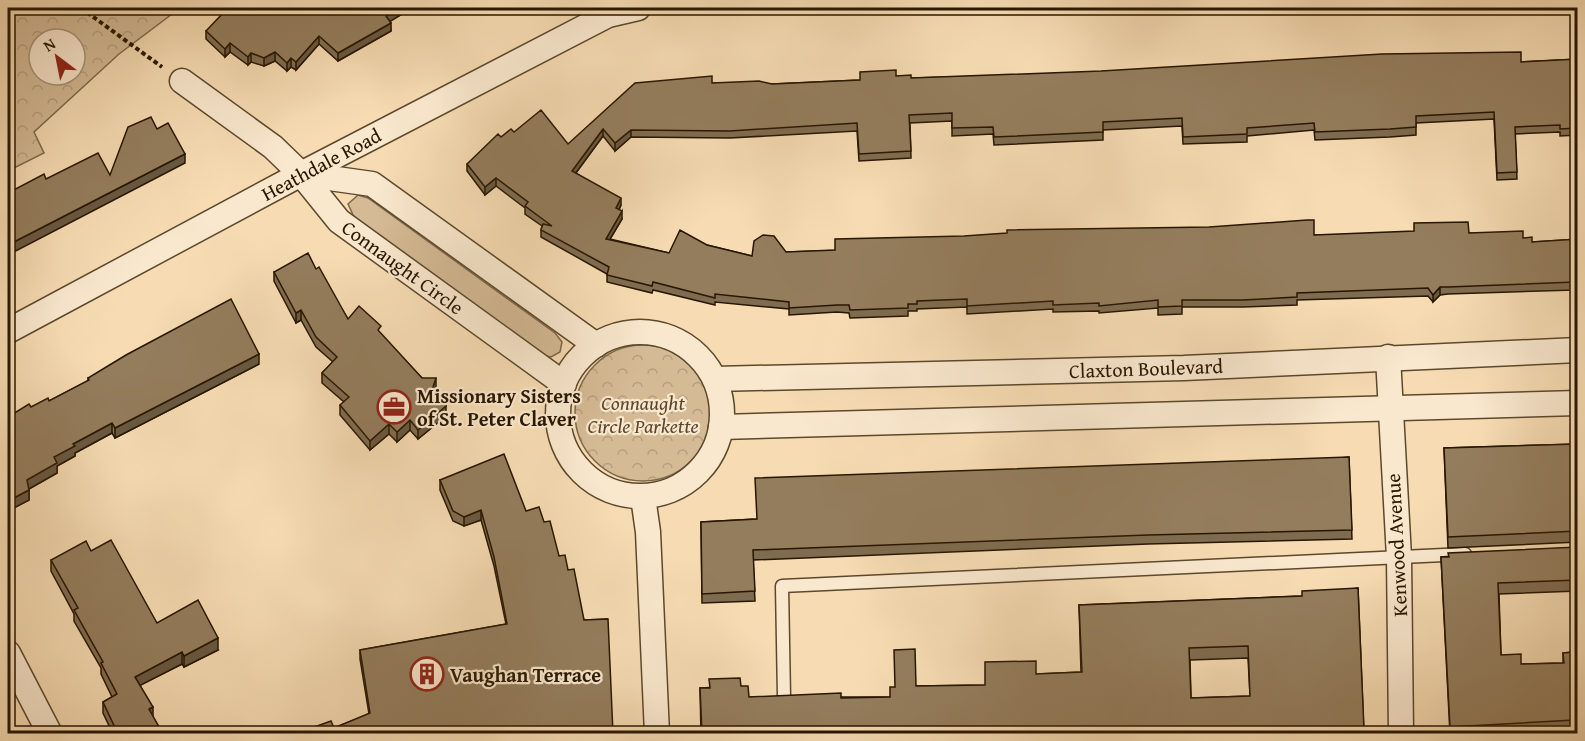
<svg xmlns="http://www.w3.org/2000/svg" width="1585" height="741" font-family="'Gentium Book Plus',serif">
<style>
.grass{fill:#d4ba95;stroke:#7e684a;stroke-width:1.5}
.park{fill:url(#park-crowns);stroke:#7e684a;stroke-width:1.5;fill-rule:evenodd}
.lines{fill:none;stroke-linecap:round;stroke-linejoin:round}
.lane-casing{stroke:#5c482d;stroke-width:15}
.street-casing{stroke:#5c482d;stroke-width:27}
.path{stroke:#281600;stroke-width:4;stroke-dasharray:4.5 3;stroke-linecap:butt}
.lane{stroke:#fae8ce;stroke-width:12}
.street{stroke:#fae8ce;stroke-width:24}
.wall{fill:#7f6c50;stroke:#281600;stroke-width:1.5;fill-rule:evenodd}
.shaded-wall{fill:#685841;stroke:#281600;stroke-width:1.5}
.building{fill:#947d5d;stroke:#281600;stroke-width:1.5;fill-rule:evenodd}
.labels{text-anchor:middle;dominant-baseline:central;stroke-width:4.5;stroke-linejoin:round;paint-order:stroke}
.street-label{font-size:20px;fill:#281600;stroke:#fae8ce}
.poi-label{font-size:20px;font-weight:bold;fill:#281600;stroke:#fae8ce;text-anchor:start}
.park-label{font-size:20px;font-style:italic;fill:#5c472d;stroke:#fae8ce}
</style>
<defs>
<pattern id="park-crowns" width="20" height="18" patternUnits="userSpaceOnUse" patternTransform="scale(1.5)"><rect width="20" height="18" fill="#d4ba95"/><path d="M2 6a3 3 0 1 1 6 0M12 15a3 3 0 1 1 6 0" fill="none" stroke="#b69f7f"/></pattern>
</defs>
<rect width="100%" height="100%" fill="#f7dcb3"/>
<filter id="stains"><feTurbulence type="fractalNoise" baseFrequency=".00333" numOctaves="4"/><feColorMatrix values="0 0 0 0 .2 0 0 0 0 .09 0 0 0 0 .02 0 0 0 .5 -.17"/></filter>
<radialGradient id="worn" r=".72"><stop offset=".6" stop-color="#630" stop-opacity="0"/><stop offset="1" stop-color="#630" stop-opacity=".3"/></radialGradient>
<polygon class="grass" points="358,195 368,198 555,333 562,342 560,352 551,357 546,356 354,217 348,204"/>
<g class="park">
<path d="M8,8h172l-61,46 -85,78 10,21 -36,18zM39,39h36v36h-36z"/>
<circle cx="643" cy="413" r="68"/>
</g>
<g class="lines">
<g class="lane-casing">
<polyline id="lane" points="784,698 782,586 1465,554"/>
</g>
<g class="street-casing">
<g id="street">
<polyline points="182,81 273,147 301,174 339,221 564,384"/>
<polyline points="301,174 372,184 596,345"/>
<polyline points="8,331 301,174 608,15 638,8"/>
<circle cx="640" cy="414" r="82"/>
<polyline points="1388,357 1399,557 1401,734"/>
<polyline points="715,379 1184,368 1578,350"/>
<polyline points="721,427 1578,403"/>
<polyline points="643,497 648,532 657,734"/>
<polyline points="8,653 50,734"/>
</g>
</g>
<polyline class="path" points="81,8 162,67"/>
<use href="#lane" class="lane"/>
<use href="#street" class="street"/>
</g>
<g class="wall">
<polygon points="412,8 390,21 391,31 338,61 319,44 296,70 291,67 287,71 275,61 264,66 251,62 248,65 230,52 225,57 206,39 206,31"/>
<polygon points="1578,59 1578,135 1560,136 1560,132 1515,134 1517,179 1497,180 1494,119 1416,123 1416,135 1390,137 1315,140 1314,130 1247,136 1247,142 1183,144 1182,126 1103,130 1103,140 994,145 993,134 952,136 952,121 910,123 911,158 859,161 857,131 730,138 631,137 615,151 603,136 576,173 621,205 619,210 622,219 610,239 669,253 707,245 752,256 786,252 1314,235 1469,233 1523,238 1532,242 1578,239 1578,286 1575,286 1575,290 1448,294 1440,295 1433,302 1428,296 1297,300 1297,305 1243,307 1182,307 1182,314 1158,315 1158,308 1099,313 1099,311 1053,312 1053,309 967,314 967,307 917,309 917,311 908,311 908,316 850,318 849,313 837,312 789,315 789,309 715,302 715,305 653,290 652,293 607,282 607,274 541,237 541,230 542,226 525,214 525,208 496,186 485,195 467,171 467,164 501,137 514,132 568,144 712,83 772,84 860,80 896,76 911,78 1521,62"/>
<polygon points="316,269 348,319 381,334 422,378 436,388 434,393 446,416 418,439 410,430 397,442 389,434 370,450 340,415 340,405 344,402 322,383 322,373 333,362 316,347 301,320 296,323 274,281 274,272"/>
<polygon points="259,364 115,438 112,433 75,453 75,456 57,466 57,473 29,489 29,500 8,511 31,407 49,401 88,381 88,378"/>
<polygon points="1578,444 1578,542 1448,548 1444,448"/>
<polygon points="1349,457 1352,539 1148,544 753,560 755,601 702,603 701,522 756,519"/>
<polygon points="440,480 526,511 544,522 559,556 568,570 584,620 608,619 334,728 369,714 360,659 360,650 506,624 494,566 481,520 464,526 453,521 440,490"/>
<polygon points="1578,547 1578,591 1499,594 1501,655 1521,664 1563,663 1563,653 1574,652 1574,642 1578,642 1578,717 1574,717 1574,731 1526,734 1450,734 1441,557"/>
<polygon points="91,551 157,623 218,650 184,667 182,664 140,685 153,717 163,734 113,734 103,713 103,702 112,697 101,674 101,668 74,621 74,614 51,571 51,560"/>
<path d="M1358,588l6,146h-663l-1,-46 41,-2 8,11h141l26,-11 69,-1 51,-11 45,-2 -2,-67 223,-9zM1248,658l2,38 -59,2 -1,-38z"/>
</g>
<g class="shaded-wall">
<polygon points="399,8 412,8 386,24 386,16"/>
<polygon points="391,23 391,31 338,61 338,53"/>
<polygon points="319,36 319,44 296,70 296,62"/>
<polygon points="230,43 230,52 225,57 225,49"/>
<polygon points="275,52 275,61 264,66 264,58"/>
<polygon points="251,53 251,62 248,65 248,57"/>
<polygon points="291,58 291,67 287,71 287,63"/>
<polygon points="603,129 603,136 572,178 572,171"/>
<polygon points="631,130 631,137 615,151 615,143"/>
<polygon points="185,154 185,163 8,255 8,245"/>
<polygon points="496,178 496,186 485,195 485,187"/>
<polygon points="621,198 621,205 616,215 616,208"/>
<polygon points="622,211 622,219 606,246 606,239"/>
<polygon points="1440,287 1440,295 1433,302 1433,295"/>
<polygon points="301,310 301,320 296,323 296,313"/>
<polygon points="259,354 259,364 115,438 115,428"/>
<polygon points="436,378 436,388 432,400 432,390"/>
<polygon points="446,406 446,416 418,439 418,430"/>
<polygon points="410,420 410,430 397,442 397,432"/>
<polygon points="112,423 112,433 75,453 75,456 57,466 57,473 27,490 27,480 54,457 73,444"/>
<polygon points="389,424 389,434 370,450 370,441"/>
<polygon points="29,490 29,500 8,511 8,501"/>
<polygon points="481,510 481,520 464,526 464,517"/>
<polygon points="218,638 218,650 184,667 184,656"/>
<polygon points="182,652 182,664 135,688 135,677"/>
<polygon points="153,707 153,718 149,709"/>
</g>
<g class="building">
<polygon points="232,8 399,8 386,16 391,23 338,53 319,36 296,62 291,58 287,63 275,52 264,58 251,53 248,57 230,43 225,49 206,31 225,11"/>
<polygon points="1521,52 1521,62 1578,59 1578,128 1560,129 1560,125 1515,127 1517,172 1497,173 1494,112 1416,116 1416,127 1390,129 1315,132 1314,123 1247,128 1247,134 1183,137 1182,118 1103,122 1103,132 994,137 993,127 952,128 952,113 909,115 911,151 859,154 857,123 730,131 631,130 615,143 603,129 572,171 621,198 616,208 622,211 606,239 669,253 680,230 707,245 752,256 754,241 763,235 774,236 786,252 835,250 835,239 964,236 1007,233 1007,230 1209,227 1307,220 1314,220 1314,235 1414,231 1414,223 1468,222 1469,233 1523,231 1523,238 1532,237 1532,242 1578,239 1578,278 1575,278 1575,282 1448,287 1440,287 1433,295 1428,288 1297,293 1297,297 1243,300 1182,300 1182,306 1158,307 1158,300 1099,306 1099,303 1053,305 1053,301 967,306 967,299 917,301 917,304 908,304 908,308 850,310 849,305 837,305 789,308 789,302 715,294 715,298 653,282 652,286 607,275 609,267 541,230 543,224 552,226 525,206 528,202 496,178 485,187 467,164 498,134 501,137 511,129 514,132 541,110 568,144 635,83 712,76 712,83 759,81 772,84 860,80 860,72 896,70 896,76 911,75 911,78 1101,71 1382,54"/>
<polygon points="151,117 157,129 168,123 185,154 8,245 8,193 44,174 46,179 98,153 110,175 128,127"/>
<polygon points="308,253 316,269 319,267 348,319 359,306 381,326 378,330 422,378 436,378 432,390 446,406 418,430 410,420 397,432 389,424 370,441 340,405 349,397 322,373 337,357 316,337 301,310 296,313 274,272"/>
<polygon points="231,299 259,354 115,428 112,423 73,444 75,446 54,457 57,463 27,480 29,490 8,501 8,417 29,404 31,407 48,398 49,401 89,380 88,378 126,355"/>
<polygon points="1578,444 1578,531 1448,537 1444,448"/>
<polygon points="504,454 526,511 539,507 544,522 550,521 559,556 565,555 568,570 574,569 584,620 608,619 613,734 295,734 331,721 334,728 370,713 360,650 507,624 494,557 481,510 464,517 453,511 440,480"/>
<polygon points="1349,457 1352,530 1148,535 753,550 755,591 702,594 701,522 757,519 755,478"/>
<polygon points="111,540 157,623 198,600 218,638 184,656 182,652 135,677 153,707 149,709 163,734 118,734 103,702 117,694 101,663 103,662 74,610 78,608 51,560 86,541 91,551"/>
<polygon points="1578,547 1578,580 1498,583 1501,655 1521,654 1521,664 1564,663 1563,653 1574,652 1574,642 1578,642 1578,706 1574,706 1574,720 1450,727 1441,557 1449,557 1448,553"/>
<path d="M1358,588l6,142 -57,2v-3l-134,5h-187v-2l-31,2h-253l-2,-46h10l-1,-9 31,-1 1,8h7l1,11 92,-4v5l49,-1v-10h5l-1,-37 21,-1 1,37 69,-1v-23l51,-1v13l46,-2 -3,-67 223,-9v-5zM1248,646l2,50 -59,2 -2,-50z"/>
</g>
<defs>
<g id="office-ring" transform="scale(1.725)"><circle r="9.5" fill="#fae8ce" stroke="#8f2418" stroke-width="1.5"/><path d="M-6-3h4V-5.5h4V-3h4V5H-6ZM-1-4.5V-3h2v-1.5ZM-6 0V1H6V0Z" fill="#8f2418"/></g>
<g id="building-ring" transform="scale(1.725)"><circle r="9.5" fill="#fae8ce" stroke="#8f2418" stroke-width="1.5"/><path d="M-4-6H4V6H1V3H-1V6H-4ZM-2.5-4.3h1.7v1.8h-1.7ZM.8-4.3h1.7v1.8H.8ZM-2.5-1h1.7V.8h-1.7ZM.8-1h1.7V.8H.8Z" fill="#8f2418"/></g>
</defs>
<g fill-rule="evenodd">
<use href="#office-ring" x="394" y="407"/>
<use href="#building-ring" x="427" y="674"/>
</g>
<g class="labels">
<g class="street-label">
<text transform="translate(321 164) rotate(-28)">Heathdale Road</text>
<text transform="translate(403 267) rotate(36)">Connaught Circle</text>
<text transform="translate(1146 368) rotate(-2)">Claxton Boulevard</text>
<text transform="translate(1396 545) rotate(-93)">Kenwood Avenue</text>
</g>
<g class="poi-label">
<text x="417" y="395">Missionary Sisters<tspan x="417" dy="23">of St. Peter Claver</tspan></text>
<text x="450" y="674">Vaughan Terrace</text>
</g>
<g class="park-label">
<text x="643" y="402">Connaught<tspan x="643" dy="23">Circle Parkette</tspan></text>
</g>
</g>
<rect width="1585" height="741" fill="none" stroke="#f7dcb3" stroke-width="30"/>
<rect x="9" y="9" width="1567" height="723" fill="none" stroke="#281600" stroke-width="3"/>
<rect x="15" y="15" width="1555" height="711" fill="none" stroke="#281600" stroke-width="1.5"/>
<g transform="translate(57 57) rotate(328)"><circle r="28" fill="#fae8ce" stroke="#a6947c" stroke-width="1.5"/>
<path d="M0-4.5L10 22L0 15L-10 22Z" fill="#8f2418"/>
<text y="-9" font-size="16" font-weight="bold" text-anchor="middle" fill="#281600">N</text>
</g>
<rect width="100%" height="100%" filter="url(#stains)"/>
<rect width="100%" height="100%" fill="url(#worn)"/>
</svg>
